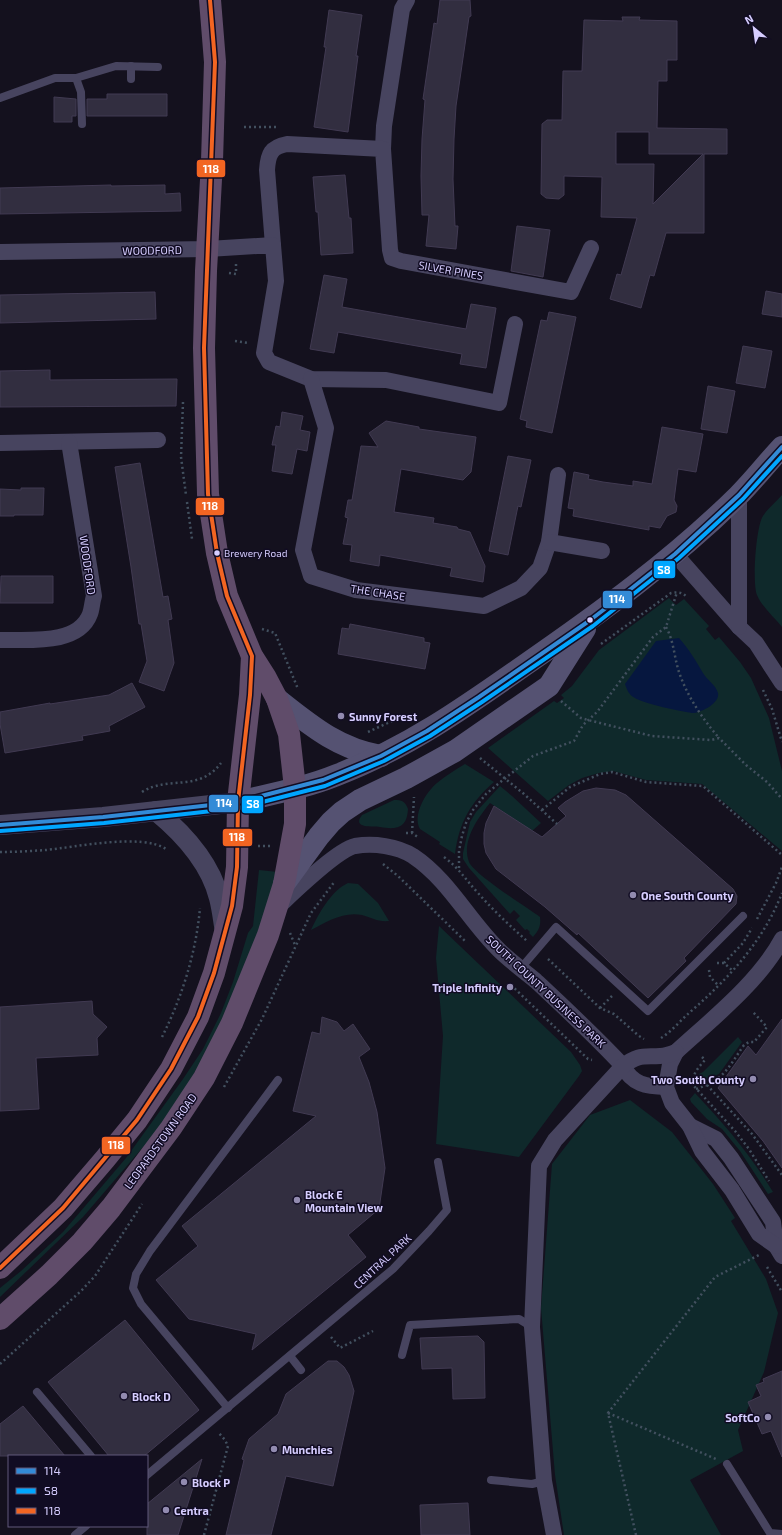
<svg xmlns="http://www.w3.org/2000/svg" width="782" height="1535" font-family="'Exo 2',sans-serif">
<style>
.green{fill:#0f292b}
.water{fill:#06173f}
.building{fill:#322e40;stroke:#413a52;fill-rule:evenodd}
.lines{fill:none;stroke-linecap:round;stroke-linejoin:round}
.path{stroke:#42505f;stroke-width:2.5;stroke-dasharray:2 3;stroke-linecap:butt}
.service{stroke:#47445f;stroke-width:8}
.minor{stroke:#47445f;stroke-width:16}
.tertiary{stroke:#47445f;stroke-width:20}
.secondary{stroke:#555272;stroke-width:22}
.trunk{stroke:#604c6a;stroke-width:22}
.bus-1-casing{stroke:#110c23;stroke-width:7}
.bus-2-casing{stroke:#110c23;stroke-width:7}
.bus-3-casing{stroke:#110c23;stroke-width:7}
.bus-1{stroke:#338bd7;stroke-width:4}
.bus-2{stroke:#00a6ff;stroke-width:4}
.bus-3{stroke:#f26522;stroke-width:4}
.bus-dot{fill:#d6cdff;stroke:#110c23;stroke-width:1.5}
.poi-dot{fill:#928bb0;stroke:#110c23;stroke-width:1.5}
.labels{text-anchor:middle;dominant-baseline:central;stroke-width:3;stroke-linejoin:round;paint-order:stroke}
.bus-label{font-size:10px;fill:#d6cdff;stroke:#110c23;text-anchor:start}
.street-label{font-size:11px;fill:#d6cdff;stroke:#110c23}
.poi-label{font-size:11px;font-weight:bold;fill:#d6cdff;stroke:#110c23;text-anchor:start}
.line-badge{stroke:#110c23;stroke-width:1.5}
.badge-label{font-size:11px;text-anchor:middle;font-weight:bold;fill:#fff}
</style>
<rect width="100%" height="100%" fill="#14111e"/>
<g class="green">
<path d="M782,495v132c-8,-10 -20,-20 -25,-32 -5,-11 -1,-69 6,-79 5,-8 13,-14 19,-21z"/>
<polygon points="669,598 676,605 684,599 709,626 706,629 715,640 719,637 740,662 751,678 769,718 782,771 782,851 702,784 646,780 613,771 599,773 582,778 569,785 548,801 488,748 554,701 557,703 564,698 561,695 572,686 599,650"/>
<path d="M465,764l29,18c-23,20 -35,40 -39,72l-16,-10 1,-2 -20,-13c-8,-14 6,-37 17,-46 8,-7 18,-13 28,-19z"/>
<path d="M500,786l12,10 29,27 -9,8 -42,-28c-12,15 -29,38 -21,59 5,12 57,45 71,55 1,9 -1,13 -7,20l-4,-4 1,-1 -3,-3 -2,1 -9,-10 4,-4 -6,-6 -4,4 -41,-46 -6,-9v-6l7,-31 6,-10z"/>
<path d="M394,800c8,0 11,1 14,9 -1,19 -11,21 -28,18 -6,-1 -29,2 -18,-12z"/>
<polygon points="259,870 278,872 262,932 218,1033 168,1118 83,1217 0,1297 0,1288 21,1271 63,1232 126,1158 183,1079 203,1049 221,1013 233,982 248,933 253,926"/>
<path d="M348,883l10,1 20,19 11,18c-11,1 -17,-3 -27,-6 -18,-4 -36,7 -51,15 8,-17 20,-39 37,-47z"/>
<polygon points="439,926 571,1052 580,1065 582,1071 579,1076 519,1157 436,1144 443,1036 436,958"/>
<polygon points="738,1037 742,1042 719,1074 696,1084 699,1074 703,1072"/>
<path d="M695,1093c31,33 54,60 78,99l-5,2 -28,-43 -18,-22 -15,-10 -16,-17 -1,-3z"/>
<polygon points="630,1100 672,1132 713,1184 735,1218 731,1221 766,1279 778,1313 764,1372 738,1430 743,1451 690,1480 721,1535 564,1535 555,1475 541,1308 552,1164 590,1115"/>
</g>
<path class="water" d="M679,638c10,11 17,23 24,35 4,7 13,12 15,20 2,10 -16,19 -24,20 -8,0 -52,-10 -59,-15 -6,-3 -8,-8 -10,-14l31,-43z"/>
<g class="building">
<polygon points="440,0 470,0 471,16 469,17 456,106 454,139 453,179 455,226 458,226 456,249 426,246 429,215 422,215 421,176 422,139 425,100 423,99 434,23 437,24"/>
<polygon points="329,10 362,15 356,56 358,56 348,132 314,127 326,47 324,47"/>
<path d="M622,17h18l-1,3 38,1v39h-10v21h-9l-1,47 70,1v25h-23v79h-38l-12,43 -4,-1 -9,33 -31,-9 7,-25 4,1 16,-57 -36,-1 1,-40 -38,-1v19l-5,4 -13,-1 -5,-4 1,-70 5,-4h15l1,-49h19l2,-51 39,1zM616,132h33v22h54l-50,50 1,-40h-38z"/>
<polygon points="107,94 167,94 167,116 87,116 87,99 107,99"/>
<polygon points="54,97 76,99 76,116 72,116 72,122 54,122"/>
<polygon points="345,175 349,218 351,218 353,253 321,255 318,212 316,212 313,177"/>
<polygon points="111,185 111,186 165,185 165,194 180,193 181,211 0,214 0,188"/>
<polygon points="517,226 550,230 543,277 511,271"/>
<polygon points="324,275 347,279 342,307 466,329 471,304 496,308 486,368 460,364 462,354 338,332 334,353 310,349"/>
<polygon points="766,291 782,294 782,317 762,314"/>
<polygon points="155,292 156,319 0,323 0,295"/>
<polygon points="549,312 576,317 552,433 526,427 527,421 520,419 541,320 547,321"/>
<polygon points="743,346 772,351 765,388 736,383"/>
<polygon points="50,370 50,380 177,379 176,406 0,407 0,371"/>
<polygon points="708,386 735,391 727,433 701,429"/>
<polygon points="282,412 303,416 300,430 310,432 307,451 297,449 292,474 272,471 276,445 272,445 276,426 280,427"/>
<polygon points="386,421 419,427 419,429 476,437 471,472 463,480 401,469 394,512 434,518 433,523 457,527 458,529 470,532 485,566 483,582 450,576 452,568 380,555 379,566 350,561 352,545 343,544 348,518 345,517 348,500 352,500 361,446 378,447 369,433"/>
<polygon points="662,427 703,434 696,472 678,469 674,500 677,506 676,512 667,516 660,528 649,526 649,530 573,516 574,509 568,508 574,472 589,475 588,479 603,482 633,486 633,481 652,484"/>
<polygon points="508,456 531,460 521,507 518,506 508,555 489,551"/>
<polygon points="140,463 163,597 168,596 172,619 168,620 174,663 164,691 139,682 147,661 141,624 139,624 131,567 115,467"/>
<polygon points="21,488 44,488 43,515 14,515 14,516 0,516 0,489 21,490"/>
<polygon points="1,576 53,576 53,603 0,603"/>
<polygon points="350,624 424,638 424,642 430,643 425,669 338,654 342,628 349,629"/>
<polygon points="132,683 145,707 109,726 110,731 82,736 83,740 5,753 0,724 0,712 50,703 50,704 109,695"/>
<polygon points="596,788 615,790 626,795 733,889 737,896 736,904 684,958 686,961 648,998 578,933 577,935 545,907 496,869 486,853 484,844 484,833 486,823 494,806 542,837 566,816 558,808 565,802 583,791"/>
<polygon points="92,1001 93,1014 107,1027 97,1038 98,1055 36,1058 39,1109 0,1111 0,1007"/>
<polygon points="322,1017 337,1022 344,1031 353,1024 370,1049 359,1057 369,1082 377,1112 385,1168 379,1209 348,1235 366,1257 252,1350 256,1334 189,1319 156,1280 198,1246 182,1226 316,1116 293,1111 312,1032 320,1034"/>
<polygon points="782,1019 782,1168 763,1141 718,1088 748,1046 756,1055"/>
<polygon points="125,1320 199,1410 144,1456 109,1456 48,1382"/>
<polygon points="478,1336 484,1342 485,1398 453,1399 452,1368 422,1369 420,1338"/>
<polygon points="328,1361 337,1361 344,1367 349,1375 354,1391 333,1486 286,1476 271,1535 226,1535 244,1460 242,1459 249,1439 278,1414 286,1394"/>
<polygon points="782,1371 782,1457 771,1431 762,1434 748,1402 761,1396 756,1385 764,1382 763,1379"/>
<polygon points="23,1406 65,1456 0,1456 0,1424"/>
<polygon points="202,1459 178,1535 147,1535 147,1504"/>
<polygon points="468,1503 470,1535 421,1535 420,1505"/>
</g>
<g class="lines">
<g class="path">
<polyline points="244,127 277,127"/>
<polyline points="229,273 236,274 236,264"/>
<polyline points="235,341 249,343"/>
<polyline points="183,402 181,457 186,495"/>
<polyline points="187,502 192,539"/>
<path d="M666,627c8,14 8,30 13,45 8,24 23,46 40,66"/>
<polyline points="262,629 275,633 298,689"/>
<path d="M601,644l70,-51c7,-1 11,-1 16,4"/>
<polyline points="763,690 772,709 782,742"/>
<polyline points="561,701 581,718 588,720 652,736 711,740 719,738 746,765 767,782 782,799"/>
<polyline points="368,732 403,716 407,718"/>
<polyline points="480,758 524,794 557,824"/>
<path d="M142,792c27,-17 56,1 79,-29"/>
<polyline points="542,810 570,787 600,774 612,772 646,782 703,786 782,855"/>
<polyline points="406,833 412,833 419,838"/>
<polyline points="412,833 414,797"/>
<polyline points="258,846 271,846"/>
<path d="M0,852c15,0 31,-1 46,-2 30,-3 96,-17 120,-1"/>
<path d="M444,857c15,11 21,22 34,36 15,17 32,33 49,48"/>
<polyline points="383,864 398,876 465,941"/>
<polyline points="459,868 459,851 462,836 466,823 473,810 486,794 498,784 533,756 574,741 583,725 597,712 653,637 666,627 677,592"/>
<polyline points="757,919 776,883 782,867"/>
<polyline points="290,933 295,945"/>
<polyline points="548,959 600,1008 614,1014 639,1036 644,1039"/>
<polyline points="717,963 724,963 733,971"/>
<polyline points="724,963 743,943 752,928"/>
<polyline points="709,970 710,977 719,986"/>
<polyline points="511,985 588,1059 592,1060"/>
<polyline points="600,1008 612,996"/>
<path d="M162,1037c20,-40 34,-84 38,-129"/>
<path d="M661,1038c10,-6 19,-17 28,-25 39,-34 74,-71 93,-120"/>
<path d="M702,1057l3,3c-6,7 -14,15 -12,25l42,46 14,18 20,32"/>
<polyline points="707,1085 752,1134 782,1175"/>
<polyline points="224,1087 262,1019 311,913 335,881"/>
<path d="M696,1089c28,-9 32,-21 48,-44l5,-3h5l13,-15 -14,-15"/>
<polyline points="767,1267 782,1292"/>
<polyline points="331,1337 340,1348 373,1331"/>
<polyline points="0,1364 81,1291 95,1276 142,1204"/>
<polyline points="608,1413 716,1459"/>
<polyline points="204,1535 228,1446 225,1440 218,1432"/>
<polyline points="636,1535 608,1413 715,1277 759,1255"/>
</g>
<g class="service">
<polyline points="131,66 131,79"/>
<polyline points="76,78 81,92 82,124"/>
<polyline points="0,98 55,78 76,78 116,66 158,67"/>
<polyline points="521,968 556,927 648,1011 743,916"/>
<polyline points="402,1355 410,1325 519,1319 532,1327"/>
<polyline points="290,1356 301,1370"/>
<polyline points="37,1392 91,1456"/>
<polyline points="228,1408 141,1304 133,1288 136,1274 150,1251 278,1080"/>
<polyline points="727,1464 770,1533 782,1534"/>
<polyline points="147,1475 393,1269 429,1231 447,1210 438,1162"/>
<polyline points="491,1480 532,1484 544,1481"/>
<polyline points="75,1535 86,1526"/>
</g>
<g class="minor">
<polyline points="383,149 384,126 402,9 407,0"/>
<path d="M273,245l-6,-75c1,-16 4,-23 20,-26l96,5 7,101 2,8 9,3 170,31 20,-44"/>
<polyline points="0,252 208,249 273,245 276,281 264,353 269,362 311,379 386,380 499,403 515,324"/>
<polyline points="311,379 326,428 303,550 311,576 356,590 484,606 521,588 540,568 549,542 558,475"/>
<polyline points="0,443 158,440"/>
<polyline points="549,542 602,551"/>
<polyline points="675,554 739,627 756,643 782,683"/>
<polyline points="739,627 739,495"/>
<path d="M0,640c27,-1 78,6 90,-26 2,-5 2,-12 4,-18l-25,-154"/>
<path d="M279,906c15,-14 58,-56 76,-60 19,-3 42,0 58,10 36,24 56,65 86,94 11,11 25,21 37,31 30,28 59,55 87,85 9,18 23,21 43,21"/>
<polyline points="690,1126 716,1139 731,1158 773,1222 776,1246 782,1256"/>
<path d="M776,1246l-17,-12 -27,-44 -30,-39 -12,-25 -18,-23 -6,-16 4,-23 6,-12c36,-33 83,-70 106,-113"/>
<path d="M554,1535l-10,-54 -12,-154 7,-161 16,-26 68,-74c16,-12 20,-9 37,-10 6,0 11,-2 16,-4"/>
</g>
<g class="tertiary">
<path d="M156,811c28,23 54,51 63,87 3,11 4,23 6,34"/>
<polyline points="0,825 103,817 238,802"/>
</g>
<g class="secondary">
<path d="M277,699c33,26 61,50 104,57"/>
<path d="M238,802c33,-8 67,-14 99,-27 70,-27 127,-67 188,-110 75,-52 148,-105 213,-169 15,-15 29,-33 44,-49"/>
<polyline points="284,884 319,836 331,822 342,812 360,800 406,778 455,751 549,686 585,629"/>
</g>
<g class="trunk">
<polyline points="0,1268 63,1208 105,1159 137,1120 171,1069 198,1017 214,973 232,906 237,867 238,802 250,695 252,656"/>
<polyline points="0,1319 49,1275 82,1242 111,1208 171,1128 204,1078 232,1023 268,935 284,884 295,824 295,788 289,734 277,699 266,678 252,656 227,596 217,553 208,494 204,348 206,271 212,161 215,62 210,0"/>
</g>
<g class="bus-1-casing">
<polyline id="bus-1" points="0,825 103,817 238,802 323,780 381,756 427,731 479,697 589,621 632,588 675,554 739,495 782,447"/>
</g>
<g class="bus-2-casing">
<polyline id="bus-2" points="0,831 104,823 239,808 325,786 384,761 430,736 482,702 593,626 679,558 743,499 782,456"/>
</g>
<g class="bus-3-casing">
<polyline id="bus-3" points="0,1268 63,1208 137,1120 171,1069 198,1017 214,973 232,906 237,867 238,802 250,695 252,656 227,596 217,553 208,494 204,348 215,62 210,0"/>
</g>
<use href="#bus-1" class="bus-1"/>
<use href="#bus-2" class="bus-2"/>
<use href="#bus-3" class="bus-3"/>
</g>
<g class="bus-dot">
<circle cx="217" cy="553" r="3.5"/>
<circle cx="590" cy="620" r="3.5"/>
</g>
<g class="poi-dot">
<circle cx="341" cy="716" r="4"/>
<circle cx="633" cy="895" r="4"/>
<circle cx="510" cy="987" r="4"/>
<circle cx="753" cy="1079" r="4"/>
<circle cx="297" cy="1200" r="4"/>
<circle cx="124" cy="1396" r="4"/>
<circle cx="768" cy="1417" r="4"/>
<circle cx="274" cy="1449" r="4"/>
<circle cx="184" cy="1482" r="4"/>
<circle cx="166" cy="1510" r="4"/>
</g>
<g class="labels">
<g class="bus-label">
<text x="224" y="553">Brewery Road</text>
</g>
<g class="street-label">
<text transform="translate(152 250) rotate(-1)">WOODFORD</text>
<text transform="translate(451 270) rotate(10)">SILVER PINES</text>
<text transform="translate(88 565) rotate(82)">WOODFORD</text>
<text transform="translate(378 592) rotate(9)">THE CHASE</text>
<text transform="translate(546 991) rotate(43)">SOUTH COUNTY BUSINESS PARK</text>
<text transform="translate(160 1141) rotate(-54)">LEOPARDSTOWN ROAD</text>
<text transform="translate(382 1261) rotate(-43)">CENTRAL PARK</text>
</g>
<g class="poi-label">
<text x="349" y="716">Sunny Forest</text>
<text x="641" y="895">One South County</text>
<text x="502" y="987" text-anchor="end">Triple Infinity</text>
<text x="745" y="1079" text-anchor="end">Two South County</text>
<text x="305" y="1194">Block E<tspan x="305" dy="13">Mountain View</tspan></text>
<text x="132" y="1396">Block D</text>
<text x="760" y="1417" text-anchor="end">SoftCo</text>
<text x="282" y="1449">Munchies</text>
<text x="192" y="1482">Block P</text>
<text x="174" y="1510">Centra</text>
</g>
</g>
<g class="line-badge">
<rect x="196" y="159" width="30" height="19" rx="4" fill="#f26522"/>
<rect x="195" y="497" width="30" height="19" rx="4" fill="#f26522"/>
<rect x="653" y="560" width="23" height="19" rx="4" fill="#00a6ff"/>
<rect x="602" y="590" width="31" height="19" rx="4" fill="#338bd7"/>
<rect x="208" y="794" width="31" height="19" rx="4" fill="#338bd7"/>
<rect x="241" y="795" width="23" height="19" rx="4" fill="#00a6ff"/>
<rect x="222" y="828" width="31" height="19" rx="4" fill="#f26522"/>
<rect x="101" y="1136" width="30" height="19" rx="4" fill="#f26522"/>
</g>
<g class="badge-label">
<text x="211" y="173">118</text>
<text x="210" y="510">118</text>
<text x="664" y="574">S8</text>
<text x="617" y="603">114</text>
<text x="224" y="807">114</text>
<text x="253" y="808">S8</text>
<text x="237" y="841">118</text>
<text x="116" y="1149">118</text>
</g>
<rect x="8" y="1455" width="140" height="72" fill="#110c23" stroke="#60597b"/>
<rect x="16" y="1468" width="20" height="6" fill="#338bd7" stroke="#60597b"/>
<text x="44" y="1475" font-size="12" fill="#d6cdff">114</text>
<rect x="16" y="1488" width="20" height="6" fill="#00a6ff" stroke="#60597b"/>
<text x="44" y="1495" font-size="12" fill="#d6cdff">S8</text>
<rect x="16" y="1508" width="20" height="6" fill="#f26522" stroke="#60597b"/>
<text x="44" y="1515" font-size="12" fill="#d6cdff">118</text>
<g transform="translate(754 28) rotate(331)" stroke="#110c23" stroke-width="3" paint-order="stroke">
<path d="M0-3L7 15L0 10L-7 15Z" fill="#d6cdff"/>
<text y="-6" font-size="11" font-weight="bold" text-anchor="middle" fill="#d6cdff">N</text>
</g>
</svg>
